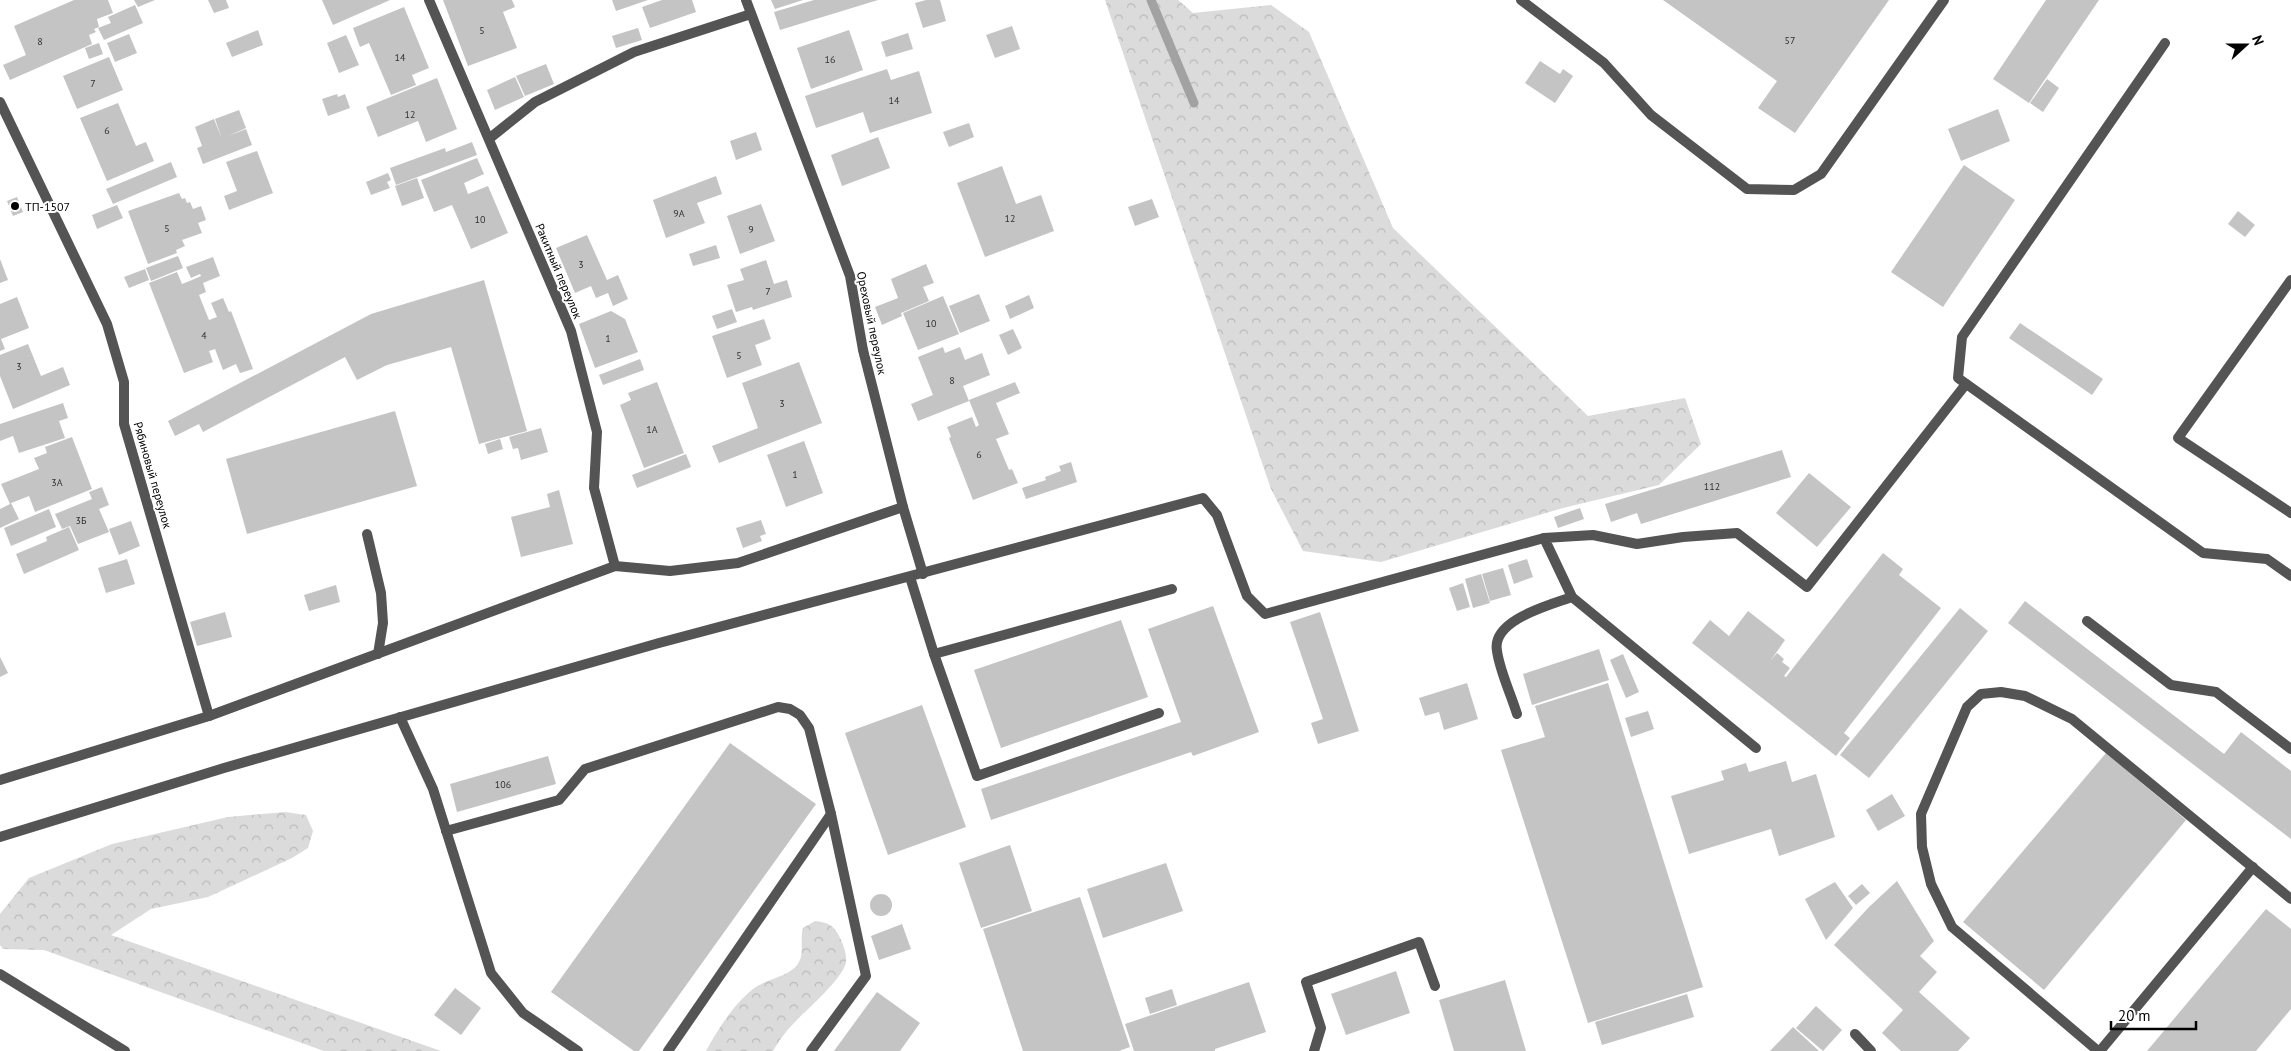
<svg xmlns="http://www.w3.org/2000/svg" width="2291" height="1051" font-family="'PT Sans',sans-serif">
<style>
.forest{fill:url(#forest-crowns)}
.lines{fill:none;stroke-linecap:round;stroke-linejoin:round}
.stream{stroke:#a2a2a2;stroke-width:9}
.building{fill:#c4c4c4}
.lane{stroke:#545454;stroke-width:10}
.street{stroke:#545454;stroke-width:10}
.poi-dot{fill:#000;stroke:#fff;stroke-width:2}
.labels{text-anchor:middle;dominant-baseline:central;stroke-width:4;stroke-linejoin:round;paint-order:stroke}
.number-label{font-size:10px;fill:#313131}
.poi-label{font-size:12px;fill:#000;stroke:#fff;text-anchor:start}
.street-label{font-size:12px;fill:#000;stroke:#fff}
</style>
<defs>
<pattern id="forest-crowns" width="20" height="18" patternUnits="userSpaceOnUse" patternTransform="scale(1.25)"><rect width="20" height="18" fill="#dbdbdb"/><path d="M2 6a3 3 0 1 1 6 0M12 15a3 3 0 1 1 6 0" fill="none" stroke="#bababa"/></pattern>
</defs>
<rect width="100%" height="100%" fill="#fff"/>
<g class="forest">
<polygon points="1105,0 1178,0 1193,13 1271,5 1309,32 1393,228 1588,416 1685,398 1701,444 1659,485 1563,508 1381,562 1303,551 1271,489"/>
<polygon points="285,812 306,815 313,831 308,848 292,858 208,897 151,909 111,935 441,1051 324,1051 44,950 3,949 0,945 0,914 29,878 112,844 228,817"/>
<path d="M815,921c11,1 19,4 24,15 4,8 8,17 7,26 -3,17 -40,48 -52,61 -9,9 -15,18 -21,28h-67c12,-22 28,-47 47,-62 14,-11 38,-12 46,-27 5,-9 1,-24 4,-34z"/>
</g>
<g class="lines">
<polyline class="stream" points="1151,0 1194,103"/>
</g>
<g class="building">
<polygon points="74,0 108,0 113,13 97,19 99,27 94,29 96,32 89,35 92,44 10,80 3,65 26,55 14,26"/>
<polygon points="134,0 155,0 138,7"/>
<polygon points="208,0 226,0 229,8 214,13"/>
<polygon points="322,0 390,0 333,25"/>
<polygon points="443,0 512,0 515,7 503,12 517,48 468,66"/>
<polygon points="612,0 648,0 616,11"/>
<polygon points="662,0 692,0 696,12 650,28 642,7"/>
<polygon points="771,0 803,0 775,9"/>
<polygon points="814,0 878,0 780,30 774,12"/>
<polygon points="926,0 940,0 946,21 923,28 915,3"/>
<polygon points="1663,0 1889,0 1795,133 1758,108 1777,81"/>
<polygon points="2046,0 2099,0 2029,103 1993,79"/>
<polygon points="135,5 143,23 104,40 98,28 111,23 108,17"/>
<polygon points="404,7 429,68 412,75 416,85 391,95 369,43 360,47 353,28"/>
<polygon points="1012,26 1020,49 995,58 986,35"/>
<polygon points="638,28 642,40 616,48 612,36"/>
<polygon points="258,30 263,45 232,57 226,43"/>
<polygon points="849,30 863,70 811,89 797,48"/>
<polygon points="908,33 913,49 886,57 881,42"/>
<polygon points="129,34 137,53 115,62 107,43"/>
<polygon points="346,35 359,65 339,73 327,43"/>
<polygon points="99,43 103,54 89,59 85,48"/>
<polygon points="109,57 123,90 77,109 63,76"/>
<polygon points="1540,61 1560,74 1563,69 1573,76 1555,103 1525,83"/>
<polygon points="546,64 554,84 525,96 516,76"/>
<polygon points="887,69 891,80 919,71 932,113 870,133 863,112 816,128 805,96"/>
<polygon points="515,77 524,97 495,110 487,90"/>
<polygon points="437,78 457,129 426,142 418,121 378,137 366,107"/>
<polygon points="2047,79 2059,88 2043,112 2030,103"/>
<polygon points="337,94 338,97 345,94 350,108 328,116 322,99"/>
<polygon points="118,103 136,146 146,142 154,161 107,181 80,118"/>
<polygon points="1998,109 2010,141 1961,161 1948,129"/>
<polygon points="239,110 246,128 228,136 246,129 252,145 203,164 197,148 202,146 195,127 214,119 222,139 215,119"/>
<polygon points="969,123 974,137 949,147 943,132"/>
<polygon points="756,132 762,150 736,160 730,141"/>
<polygon points="878,137 890,168 842,186 831,155"/>
<polygon points="472,142 477,155 396,185 390,168 445,148 446,152"/>
<polygon points="257,151 273,193 229,210 224,196 237,191 226,162"/>
<polygon points="477,158 484,174 464,183 468,194 488,186 508,233 471,249 452,205 434,212 421,180"/>
<polygon points="171,162 177,177 113,204 106,189"/>
<polygon points="1964,165 2015,200 1943,307 1891,272"/>
<polygon points="1002,166 1016,204 1041,195 1054,231 985,257 957,183"/>
<polygon points="388,173 391,180 387,182 390,188 371,195 366,182"/>
<polygon points="716,176 722,194 697,203 705,223 666,238 653,200"/>
<polygon points="417,178 424,198 402,206 395,186"/>
<polygon points="179,193 182,199 185,198 187,203 190,202 193,209 201,206 206,220 198,223 202,233 182,240 185,246 176,250 177,253 148,264 128,211"/>
<polygon points="17,197 23,212 13,216 7,201"/>
<polygon points="1152,199 1159,217 1135,226 1128,207"/>
<polygon points="761,204 775,241 740,254 727,216"/>
<polygon points="117,205 123,218 97,229 92,215"/>
<polygon points="2238,211 2255,225 2245,237 2228,224"/>
<polygon points="587,235 607,280 618,275 628,299 613,306 608,293 596,298 591,286 575,293 556,248"/>
<polygon points="716,245 720,258 693,266 689,254"/>
<polygon points="178,256 183,268 151,281 146,268"/>
<polygon points="213,257 220,276 203,283 206,292 199,295 209,320 217,317 211,303 223,298 229,312 231,311 253,369 240,373 236,364 223,370 215,349 209,351 213,362 184,373 149,283 177,272 182,284 192,280 201,276 200,274 191,278 186,267"/>
<polygon points="0,259 8,280 0,283"/>
<polygon points="766,260 774,284 787,280 792,297 753,310 752,307 736,312 727,285 744,280 740,269"/>
<polygon points="926,264 934,283 923,287 929,301 901,313 902,316 882,325 875,307 898,298 891,279"/>
<polygon points="145,269 149,280 129,288 124,277"/>
<polygon points="484,280 527,431 479,444 451,347 387,365 357,380 345,357 203,432 199,424 175,436 168,421 371,314"/>
<polygon points="979,294 990,321 960,333 949,306"/>
<polygon points="1029,295 1034,308 1010,319 1005,306"/>
<polygon points="943,296 959,334 918,350 903,313"/>
<polygon points="17,297 29,328 1,339 5,349 0,351 0,304"/>
<polygon points="732,309 737,322 717,329 712,316"/>
<polygon points="611,311 625,319 638,352 595,368 579,324"/>
<polygon points="764,319 771,339 755,345 762,365 727,378 712,336"/>
<polygon points="2020,323 2103,379 2092,395 2009,338"/>
<polygon points="1013,329 1022,348 1008,355 999,335"/>
<polygon points="28,344 41,376 63,367 70,385 13,409 0,376 0,355"/>
<polygon points="943,347 945,353 960,347 965,360 982,353 990,375 963,386 969,401 918,421 911,404 933,395 918,357"/>
<polygon points="640,359 644,370 603,385 599,375"/>
<polygon points="799,362 822,423 719,463 712,446 758,428 742,383"/>
<polygon points="657,382 684,453 644,468 620,405 631,400 628,393"/>
<polygon points="1015,382 1020,393 996,403 1009,434 996,439 1009,470 1012,469 1018,483 973,500 949,438 951,437 947,427 972,417 976,427 979,425 969,400"/>
<polygon points="63,403 68,418 59,421 65,438 19,453 13,436 0,441 0,424"/>
<polygon points="395,411 417,486 247,534 226,459"/>
<polygon points="541,428 548,452 521,460 518,448 513,449 509,437"/>
<polygon points="72,437 92,489 35,512 29,496 14,502 11,503 19,519 0,528 0,509 10,504 1,484 39,469 34,458 47,453 45,447"/>
<polygon points="500,439 503,449 488,454 485,444"/>
<polygon points="804,441 823,493 786,507 767,455"/>
<polygon points="1782,450 1791,477 1641,524 1637,513 1611,522 1605,504"/>
<polygon points="686,454 691,467 637,488 632,475"/>
<polygon points="1071,462 1077,482 1026,499 1022,488 1046,480 1045,477 1061,471 1059,466"/>
<polygon points="1809,473 1851,507 1817,547 1776,513"/>
<polygon points="102,487 109,505 99,509 109,532 78,544 70,526 62,529 55,514 92,499 89,492"/>
<polygon points="559,490 573,544 521,557 511,517 550,507 547,494"/>
<polygon points="1580,508 1584,519 1558,528 1554,517"/>
<polygon points="49,509 56,527 11,546 4,528"/>
<polygon points="761,520 766,534 760,536 762,541 743,548 736,528"/>
<polygon points="131,521 140,546 119,555 109,529"/>
<polygon points="69,527 79,550 24,574 16,554 47,541 46,537"/>
<polygon points="1883,553 1903,569 1899,575 1941,608 1844,733 1850,738 1836,756 1692,643 1710,620 1729,636 1748,611 1785,640 1771,660 1777,653 1784,659 1782,662 1790,668 1784,676 1786,677"/>
<polygon points="127,559 135,584 106,593 98,568"/>
<polygon points="1527,559 1533,577 1514,584 1508,565"/>
<polygon points="1503,568 1511,595 1490,601 1482,574"/>
<polygon points="1481,574 1490,603 1473,608 1465,579"/>
<polygon points="1463,583 1470,607 1457,611 1449,588"/>
<polygon points="336,585 340,602 309,611 304,595"/>
<polygon points="2025,601 2224,754 2241,732 2291,771 2291,839 2008,623"/>
<polygon points="1213,606 1259,732 1193,756 1191,752 991,820 981,789 1181,722 1148,629"/>
<polygon points="1960,608 1988,631 1869,778 1840,755"/>
<polygon points="225,612 232,637 197,646 190,622"/>
<polygon points="1320,612 1359,731 1318,744 1311,723 1323,719 1290,622"/>
<polygon points="1121,620 1148,697 1001,748 974,670"/>
<polygon points="1599,649 1609,680 1532,705 1523,674"/>
<polygon points="1623,654 1639,692 1626,698 1610,660"/>
<polygon points="0,657 8,673 0,677"/>
<polygon points="1467,683 1478,719 1444,730 1439,712 1425,716 1419,698"/>
<polygon points="1608,683 1703,987 1588,1023 1501,750 1545,737 1535,706"/>
<polygon points="922,705 966,827 888,855 845,733"/>
<polygon points="1648,711 1654,729 1631,737 1625,718"/>
<polygon points="730,743 816,804 639,1051 634,1051 551,992"/>
<polygon points="2106,753 2186,820 2044,990 1963,922"/>
<polygon points="548,756 556,784 457,812 450,784"/>
<polygon points="1786,761 1792,782 1816,774 1835,837 1779,856 1771,829 1689,854 1671,796 1724,780 1721,771 1746,763 1749,772"/>
<polygon points="1892,794 1905,816 1878,831 1866,810"/>
<polygon points="1010,845 1032,911 981,928 959,863"/>
<polygon points="1166,863 1183,911 1103,938 1087,889"/>
<polygon points="1897,881 1934,941 1920,956 1937,972 1919,992 1970,1038 1958,1051 1901,1051 1882,1033 1903,1010 1834,945 1869,907"/>
<polygon points="1835,882 1853,908 1826,940 1805,899"/>
<polygon points="1862,884 1870,893 1856,905 1848,896"/>
<circle cx="881" cy="905" r="11"/>
<polygon points="1080,897 1130,1047 1119,1051 1023,1051 983,929"/>
<polygon points="2266,909 2291,929 2291,1009 2256,1051 2147,1051"/>
<polygon points="902,924 911,949 879,960 871,936"/>
<polygon points="1396,971 1410,1013 1346,1035 1331,994"/>
<polygon points="1505,980 1526,1051 1454,1051 1439,1000"/>
<polygon points="1249,982 1266,1032 1215,1049 1215,1051 1134,1051 1125,1024"/>
<polygon points="455,988 481,1008 461,1035 434,1015"/>
<polygon points="1172,989 1177,1005 1150,1014 1145,998"/>
<polygon points="877,992 920,1023 900,1051 834,1051"/>
<polygon points="1687,994 1694,1017 1602,1045 1595,1022"/>
<polygon points="1816,1006 1842,1030 1823,1051 1796,1028"/>
<polygon points="1793,1027 1819,1051 1770,1051"/>
</g>
<g class="lines">
<g class="lane">
<polyline points="1521,0 1604,63 1651,115 1747,189 1794,190 1821,174 1944,0"/>
<polyline points="2165,43 1962,337 1958,378 2203,553 2267,559 2291,576"/>
<polyline points="490,138 535,102 634,52 751,14"/>
<polyline points="2291,280 2178,438 2291,513"/>
<polyline points="367,534 381,593 383,623 378,654"/>
<polyline points="910,577 934,654 977,776 1159,713"/>
<polyline points="2087,621 2171,685 2216,692 2291,749"/>
<polyline points="934,654 1172,589"/>
<path d="M1517,714c-6,-20 -17,-42 -20,-63 -6,-31 53,-46 75,-54"/>
<polyline points="209,716 615,566 670,571 738,563 903,507"/>
<polyline points="400,717 433,789 491,973 523,1013 578,1051"/>
<polyline points="1756,748 1572,597 1544,538 1593,535 1637,544 1683,537 1737,533 1807,587 1966,384"/>
<polyline points="446,831 559,800 585,769 778,707 790,709 800,715 809,728 831,814 866,976 811,1051"/>
<polyline points="0,974 125,1051"/>
<polyline points="1855,1034 1871,1051"/>
<polyline points="668,1051 831,814"/>
<polyline points="1314,1051 1321,1028 1306,982 1419,942 1435,986"/>
<polyline points="2098,1051 1952,927 1931,884 1922,847 1921,814 1967,707 1981,694 2001,692 2025,696 2072,719 2291,899"/>
<polyline points="2100,1051 2253,867"/>
</g>
<g class="street">
<polyline points="429,0 571,331 597,432 594,488 615,566"/>
<polyline points="746,0 850,276 863,350 903,507 923,574"/>
<polyline points="0,102 107,324 124,382 124,424 209,716 0,780"/>
<polyline points="0,837 224,768 659,643 1203,498 1217,515 1247,596 1265,614 1544,538"/>
</g>
</g>
<circle class="poi-dot" cx="15" cy="206" r="5"/>
<g class="labels">
<g class="number-label">
<text x="482" y="30">5</text>
<text x="1790" y="40">57</text>
<text x="40" y="41">8</text>
<text x="400" y="57">14</text>
<text x="830" y="59">16</text>
<text x="93" y="83">7</text>
<text x="894" y="100">14</text>
<text x="410" y="114">12</text>
<text x="107" y="130">6</text>
<text x="679" y="213">9А</text>
<text x="1010" y="218">12</text>
<text x="480" y="219">10</text>
<text x="167" y="228">5</text>
<text x="751" y="229">9</text>
<text x="581" y="264">3</text>
<text x="768" y="291">7</text>
<text x="931" y="323">10</text>
<text x="204" y="335">4</text>
<text x="608" y="338">1</text>
<text x="739" y="355">5</text>
<text x="19" y="366">3</text>
<text x="952" y="380">8</text>
<text x="782" y="403">3</text>
<text x="652" y="429">1А</text>
<text x="979" y="454">6</text>
<text x="795" y="474">1</text>
<text x="57" y="482">3А</text>
<text x="1712" y="486">112</text>
<text x="81" y="520">3Б</text>
<text x="503" y="784">106</text>
</g>
<g class="poi-label">
<text x="25" y="206">ТП-1507</text>
</g>
<g class="street-label">
<text transform="translate(559 271) rotate(67)">Ракитный переулок</text>
<text transform="translate(872 323) rotate(78)">Ореховый переулок</text>
<text transform="translate(153 475) rotate(74)">Рябиновый переулок</text>
</g>
</g>
<g transform="translate(2246 45) rotate(69)" stroke="#ffffff" stroke-width="4" paint-order="stroke">
<path d="M0-4L9 19L0 12L-9 19Z" fill="#000000"/>
<text y="-8" font-size="14" font-weight="bold" text-anchor="middle" fill="#000000">N</text>
</g>
<path d="M2111 1021v8h85v-8" fill="none" stroke="#000000" stroke-width="2.5"/>
<text x="2118" y="1021" font-size="15" fill="#000000" stroke="#ffffff" stroke-width="4" paint-order="stroke">20 m</text>
</svg>
